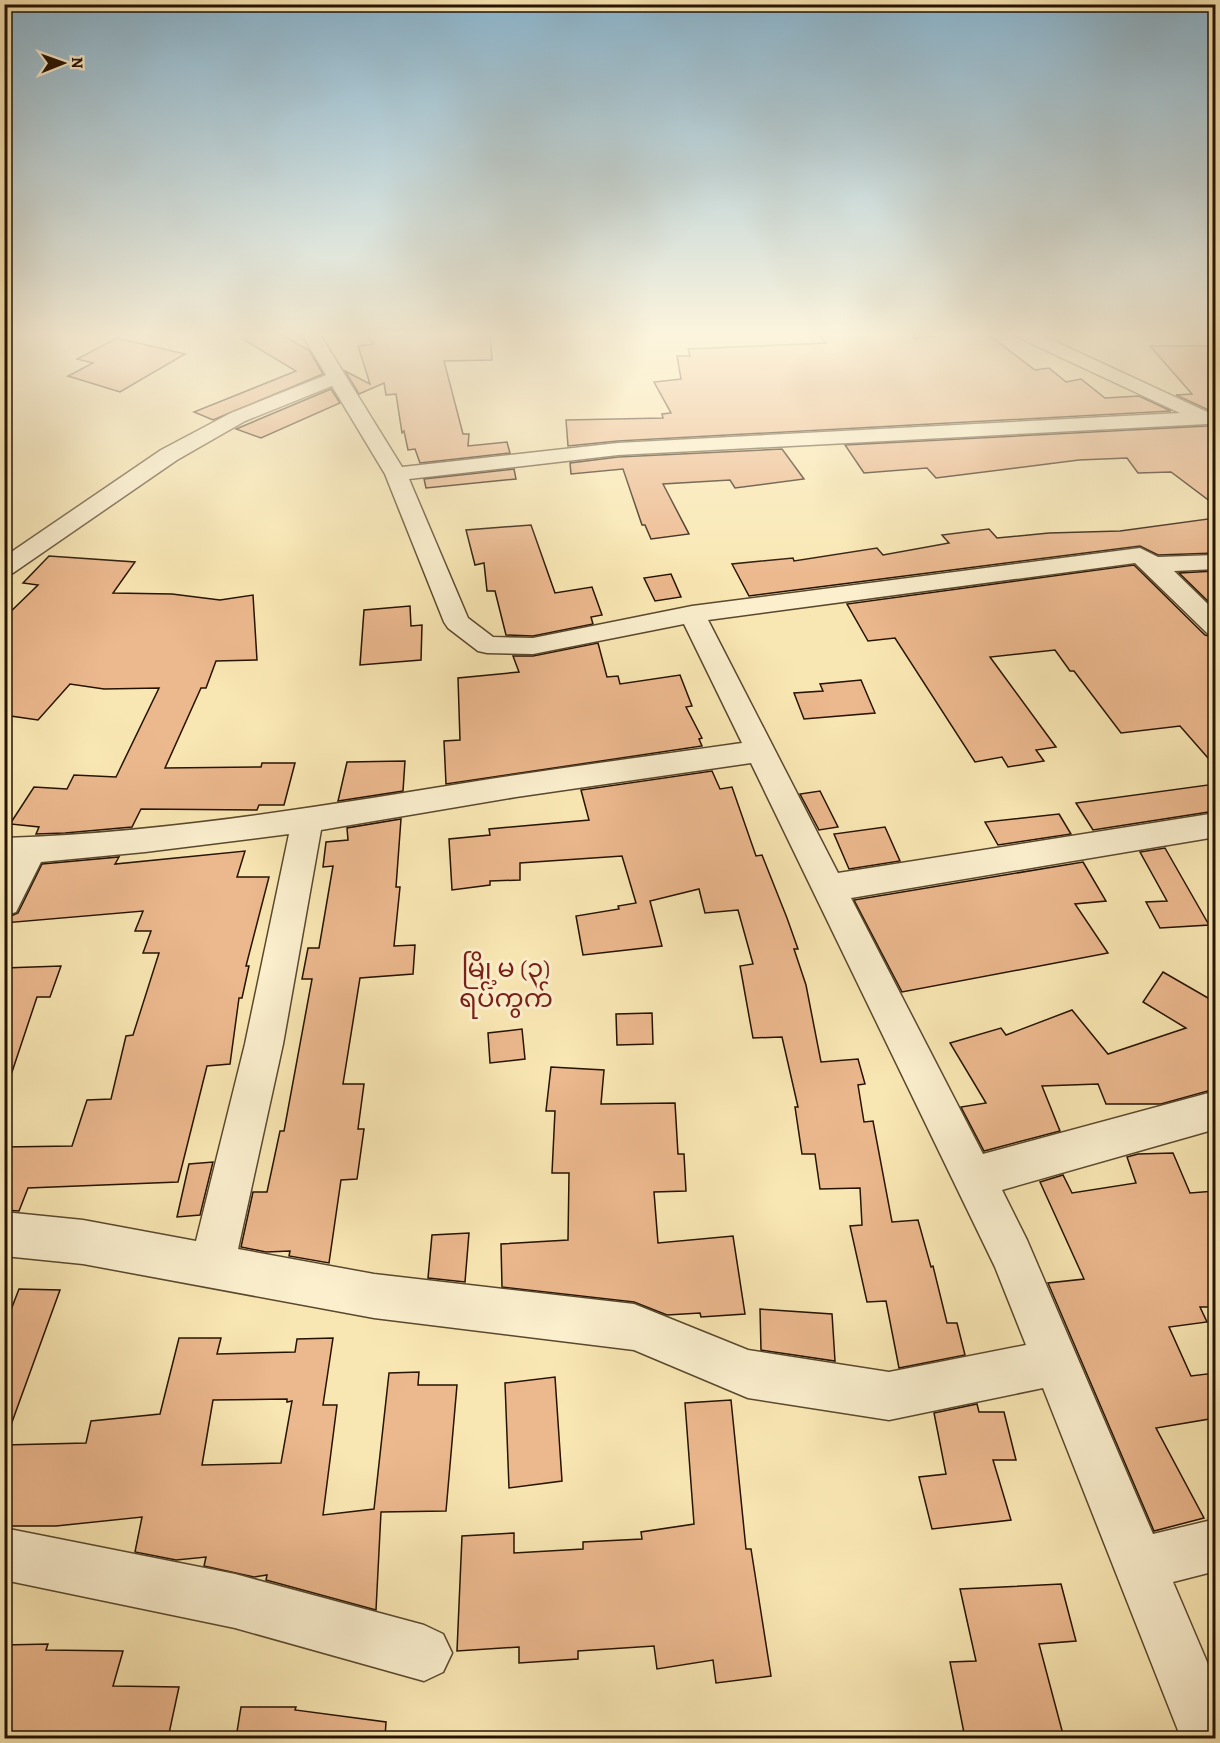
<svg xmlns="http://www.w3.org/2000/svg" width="1220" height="1743" font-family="Alegreya,'Noto Sans Myanmar',serif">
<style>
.building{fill:#ecb88e;stroke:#251302;stroke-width:1.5;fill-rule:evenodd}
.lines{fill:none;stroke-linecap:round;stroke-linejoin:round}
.minor-casing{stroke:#5a482e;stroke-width:3}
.minor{fill:#fbefce;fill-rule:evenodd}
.labels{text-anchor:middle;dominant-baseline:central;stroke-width:6;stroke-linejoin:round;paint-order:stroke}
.quarter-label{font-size:26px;fill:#7a1f14;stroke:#fbefce}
</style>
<rect width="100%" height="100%" fill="#f9e7b3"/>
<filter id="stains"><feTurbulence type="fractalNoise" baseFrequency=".00333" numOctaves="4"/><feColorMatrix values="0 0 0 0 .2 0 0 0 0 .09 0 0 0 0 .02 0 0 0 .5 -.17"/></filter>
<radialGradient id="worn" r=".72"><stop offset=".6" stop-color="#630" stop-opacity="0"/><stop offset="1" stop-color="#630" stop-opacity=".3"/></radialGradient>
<g class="building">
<polygon points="247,333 277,333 309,350 323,374 213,420 194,412 296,371 244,340"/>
<polygon points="366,333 490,333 492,360 444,361 463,434 469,434 468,446 507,442 510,453 420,463 415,449 408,450 404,431 402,433 396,394 386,395 384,383 359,394 345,371 370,384 358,346 373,344"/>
<polygon points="816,333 915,333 915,339 957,333 986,333 1035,370 1049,368 1066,382 1081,379 1105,398 1139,396 1171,411 618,441 568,446 566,420 663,418 662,414 671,413 654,382 681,379 677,356 690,356 688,349 826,343"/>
<polygon points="117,338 185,354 120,392 68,376 93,363 77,359"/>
<polygon points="1150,346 1215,346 1215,413 1176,395 1192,394"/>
<polygon points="331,389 340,403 261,438 236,429"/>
<polygon points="1215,423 1215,505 1171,472 1138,473 1127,458 1079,460 936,478 927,468 864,473 845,445 1207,426"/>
<polygon points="782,449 804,479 735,488 730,480 663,484 689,534 651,539 645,525 642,525 623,469 571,474 570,463 618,457"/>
<polygon points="514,469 516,479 426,488 424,479"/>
<polygon points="1215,518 1215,553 1158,555 1140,546 749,596 732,564 793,558 794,561 877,548 883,555 949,543 942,535 989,529 997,538 1049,533 1120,531"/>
<polygon points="531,525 555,593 592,587 602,615 591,617 593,624 533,636 506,635 495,591 487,591 484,563 475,565 466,530"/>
<polygon points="49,556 135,562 113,593 172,594 220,600 253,595 257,660 216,661 206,688 201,688 165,768 261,767 262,763 295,763 284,805 259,805 257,810 141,809 132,827 65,833 36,834 39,827 10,824 34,787 67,789 74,775 116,777 159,688 104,689 70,684 38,720 4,715 4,618 38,585 23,583"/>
<polygon points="1134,565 1205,635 1215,637 1215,766 1180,726 1121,733 1074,671 1070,671 1055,650 990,657 1056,747 1036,750 1044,761 1008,767 1002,757 975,762 895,638 868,641 847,604"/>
<polygon points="1215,571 1215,608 1179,573"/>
<polygon points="671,574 681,597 655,601 644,578"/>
<polygon points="410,606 411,626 422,625 421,660 360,665 364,610"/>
<polygon points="598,643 607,677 618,676 620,684 680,675 692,706 686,707 702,738 699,739 702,746 446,784 444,741 460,740 458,678 519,672 513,656 533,656"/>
<polygon points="861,680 875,713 804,719 794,693 823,691 820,684"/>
<polygon points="405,761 403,791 338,801 347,762"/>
<polygon points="712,771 720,789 732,787 756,856 762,855 787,918 798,949 794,949 806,985 821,1062 858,1059 865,1084 858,1085 864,1122 873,1121 892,1222 918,1220 931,1267 933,1266 947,1323 957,1323 965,1355 899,1368 886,1301 867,1302 850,1226 862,1225 860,1188 820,1189 815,1154 802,1154 795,1107 798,1107 782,1037 753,1038 740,966 753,964 738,910 705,913 699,889 650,901 662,946 583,955 576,916 619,909 618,906 636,903 622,856 520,863 520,880 490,881 490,885 452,890 449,839 490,835 489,829 589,820 581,790"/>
<polygon points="1215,784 1215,811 1093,830 1076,803"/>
<polygon points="820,791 838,827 819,830 800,794"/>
<polygon points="1059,814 1071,834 998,845 985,822"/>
<polygon points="401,819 396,887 400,887 394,946 415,945 413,974 360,978 343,1084 364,1084 358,1129 364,1129 357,1179 341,1180 329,1263 289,1256 290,1251 266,1252 241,1247 253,1192 267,1192 280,1131 284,1131 312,979 302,979 308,948 319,948 333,866 323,867 326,842 348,840 347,828"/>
<polygon points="885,827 900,861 849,869 834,834"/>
<polygon points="1165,848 1209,925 1160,928 1146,902 1167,901 1140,852"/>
<polygon points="245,851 237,877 269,877 246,966 249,966 242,998 239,998 230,1064 207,1066 178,1182 28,1188 19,1211 4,1210 4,1147 72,1146 87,1100 111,1099 126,1036 133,1035 159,953 143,953 151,931 135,931 143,911 4,923 6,918 18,913 42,864 119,857 115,864"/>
<polygon points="1083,862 1106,901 1075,904 1108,953 902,992 854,900"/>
<polygon points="61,966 50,997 37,997 9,1081 4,1081 4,968"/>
<polygon points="1163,972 1215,1002 1215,1089 1161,1104 1106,1104 1098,1084 1042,1086 1060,1131 984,1151 961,1107 986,1103 950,1043 1001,1028 1006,1035 1072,1010 1108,1054 1186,1028 1143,1002"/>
<polygon points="652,1013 653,1044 617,1045 616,1014"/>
<polygon points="522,1029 525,1059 490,1063 488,1033"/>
<polygon points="551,1067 604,1070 601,1104 675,1103 678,1154 684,1154 686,1191 654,1192 658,1243 733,1236 745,1314 701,1317 700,1313 667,1315 634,1302 502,1287 501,1244 568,1240 569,1173 552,1173 555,1111 546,1111"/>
<polygon points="1173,1153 1190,1193 1215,1191 1215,1307 1200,1307 1207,1322 1169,1327 1191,1376 1215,1373 1215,1418 1156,1428 1204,1518 1154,1531 1048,1283 1084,1279 1040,1182 1063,1175 1072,1193 1136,1183 1127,1157 1138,1154"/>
<polygon points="213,1162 200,1215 177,1217 189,1164"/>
<polygon points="469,1233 465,1282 428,1278 432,1235"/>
<polygon points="19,1289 60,1290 8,1433 4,1432 4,1328"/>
<polygon points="760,1309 832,1314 835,1361 761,1350"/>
<path d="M179,1338h42l-4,16 78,-2 2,-13 36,-1 -10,67h14l-14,110 51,-6 15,-136 30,-1 -1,13h39l-11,126 -65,1 -5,98 -110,-30 1,-5 -13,2 -50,-11 2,-9 -30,3 -41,-8 7,-35 -86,9h-52v-81l82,-2 5,-22 69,-7zM287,1399v3l5,-1 -11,62 -79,2 11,-65z"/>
<polygon points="555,1377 562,1481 509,1488 505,1383"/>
<polygon points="731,1400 746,1549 751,1549 771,1676 716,1683 713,1660 657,1669 654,1646 578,1651 578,1659 519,1663 519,1647 457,1651 462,1536 514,1533 514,1553 583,1549 583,1542 642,1539 641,1532 694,1524 685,1403"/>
<polygon points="977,1404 979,1412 1004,1412 1016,1460 993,1460 1011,1520 932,1529 919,1477 946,1474 934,1413"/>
<polygon points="1061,1584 1076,1641 1039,1644 1064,1738 965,1738 950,1662 976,1661 960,1589"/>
<polygon points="48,1644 46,1650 123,1651 113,1686 179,1687 168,1738 4,1738 4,1645"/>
<polygon points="241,1707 296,1707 295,1710 386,1722 385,1738 236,1738"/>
</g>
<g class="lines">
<g class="minor-casing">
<g id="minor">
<path d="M301,333h18l83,134 216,-24 562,-30 -163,-76 -3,-4h23l179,83 -2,6 -7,2 -589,31 -209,24 59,139 25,19 40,1 159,-32 448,-58 18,9 58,-2v14l-42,2 42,41v23l-9,-2 -72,-70 -427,57 130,253 378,-60v24l-365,61 132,256 233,-63v38l-214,61 25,50 126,294 63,-15v52l-43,11 43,101v55h-35l-138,-350 -154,32 -141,-22 -114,-48 -260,-32 -291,-54 -79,-8v-44l79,8 113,21 49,-197 44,-210 -144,18 -104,10 -25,50 -12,4v-47l4,-6 -4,1v-26c163,-5 326,-33 486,-59 84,-13 168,-24 252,-36l-58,-119 -151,30 -46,-1 -9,-2 -30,-23 -4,-6 -59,-148 -53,-88 -87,35 -68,39 -164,113 -9,2v-18l157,-107 70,-37 95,-38zM751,763l244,504 31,78 -137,27 -141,-22 -114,-46 -260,-30 -136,-25 45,-205 38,-214 195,-33z"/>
<polygon points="4,1528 235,1574 424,1625 443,1634 452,1653 443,1672 424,1681 235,1628 4,1580"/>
</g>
</g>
<use href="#minor" class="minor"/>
</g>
<linearGradient id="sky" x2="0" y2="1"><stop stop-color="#8bb8d3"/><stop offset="0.58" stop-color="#fcf4dd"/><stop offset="1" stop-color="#fcf4dd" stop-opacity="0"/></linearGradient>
<rect width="1220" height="577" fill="url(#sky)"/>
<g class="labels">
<g class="quarter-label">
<text x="506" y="968">မြို့မ (၃)<tspan x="506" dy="30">ရပ်ကွက်</tspan></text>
</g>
</g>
<rect width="1220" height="1743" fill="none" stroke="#f9e7b3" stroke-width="24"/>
<rect x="6" y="6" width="1208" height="1731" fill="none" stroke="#251302" stroke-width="3"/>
<rect x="12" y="12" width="1196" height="1719" fill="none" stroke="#251302" stroke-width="1.5"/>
<g transform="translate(63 63) rotate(89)" stroke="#fbefce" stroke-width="4.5" paint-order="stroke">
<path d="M0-4.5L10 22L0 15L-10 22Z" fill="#251302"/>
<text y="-9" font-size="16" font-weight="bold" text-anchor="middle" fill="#251302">N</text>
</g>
<rect width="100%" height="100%" filter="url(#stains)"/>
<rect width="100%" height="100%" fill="url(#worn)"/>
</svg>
